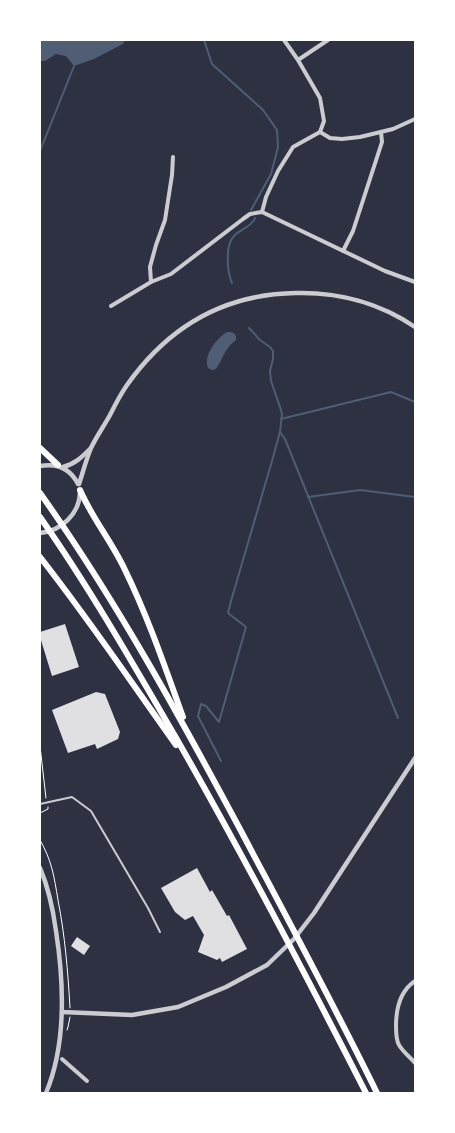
<svg xmlns="http://www.w3.org/2000/svg" width="455" height="1133" font-family="'Nunito Sans',sans-serif">
<style>
.water{fill:#4f5d75}
.lines{fill:none;stroke-linecap:round;stroke-linejoin:round}
.stream{stroke:#4f5d75;stroke-width:2}
.building{fill:#e0e0e3}
.path{stroke:#fff;stroke-width:1}
.service{stroke:#caccd0;stroke-width:2}
.minor{stroke:#caccd0;stroke-width:4}
.tertiary{stroke:#caccd0;stroke-width:4.5}
.motorway{stroke:#fff;stroke-width:6}
</style>
<rect width="100%" height="100%" fill="#2d3142"/>
<g class="water">
<polygon points="40,40 125,40 123,44 94,59 74,66 66,56 56,54 45,61 40,61"/>
<path d="M227,332c5,0 7,0 9,4v4c-12,9 -12,17 -20,29l-4,1 -4,-2c-5,-13 9,-30 19,-36z"/>
</g>
<g class="lines">
<g class="stream">
<polyline points="204,40 212,64 263,110 277,130 278,147 271,174 251,210"/>
<polyline points="40,151 74,66"/>
<path d="M232,283c-5,-11 -7,-38 2,-47 6,-7 18,-9 21,-18"/>
<polyline points="281,419 391,392 415,402"/>
<polyline points="280,432 285,439 398,718"/>
<polyline points="308,497 360,490 415,497"/>
<polyline points="221,761 198,716 201,704 206,706 219,722 246,627 228,613 231,601 272,461 280,432 282,414 280,407 271,381 270,371 273,359 273,351 270,347 260,340 249,328"/>
</g>
</g>
<g class="building">
<polygon points="65,624 79,667 52,676 40,637 40,632"/>
<polygon points="96,692 105,694 120,732 118,739 97,749 95,744 68,753 52,710"/>
<polygon points="197,868 210,892 212,890 227,916 229,915 247,949 222,962 220,958 217,960 198,952 204,935 193,916 185,920 175,912 161,888"/>
<polygon points="77,937 90,946 84,955 71,946"/>
</g>
<g class="lines">
<g class="path">
<polyline points="40,735 40,746"/>
<polyline points="40,746 46,798"/>
<polyline points="40,813 48,809 48,807"/>
<path d="M40,840c12,21 14,36 18,60 7,36 10,72 12,108"/>
<polyline points="67,1030 68,1027 70,1017"/>
</g>
<polyline class="service" points="40,804 72,797 91,811 148,908 160,932"/>
<g class="minor">
<polyline points="298,60 328,40"/>
<polyline points="320,132 330,138 342,139 360,137 393,129 415,119"/>
<polyline points="262,212 266,197 278,171 293,147 320,132 324,121 320,98 298,60 284,40"/>
<polyline points="343,251 353,231 382,142 381,132"/>
<polyline points="151,282 150,267 156,245 165,220 172,175 173,157"/>
<polyline points="111,306 151,282 171,274 243,219 250,214 262,212 385,271 415,282"/>
<path d="M415,981c-15,10 -19,29 -19,45 0,7 0,14 3,19 4,7 11,12 16,18"/>
<polyline points="62,1059 87,1081"/>
</g>
<g class="tertiary">
<path d="M40,466c17,-3 30,2 38,18"/>
<path d="M63,467c12,-3 19,-10 27,-18"/>
<path d="M79,484c4,-12 7,-24 12,-36 5,-11 13,-22 19,-33 5,-10 10,-20 17,-30 41,-58 97,-91 169,-92 42,-1 84,10 119,34"/>
<path d="M40,533c21,-2 40,-19 40,-42"/>
<path d="M40,868c9,21 13,41 16,63 8,52 11,112 -10,162"/>
<polyline points="62,1012 132,1015 178,1007 226,987 267,965 294,939 314,913 415,758"/>
</g>
<g class="motorway">
<polyline points="40,448 58,465"/>
<path d="M80,490c12,28 32,52 45,80 23,47 40,97 58,147"/>
<path d="M40,493c76,107 139,222 201,338 46,87 93,174 136,262"/>
<path d="M40,517c49,70 92,145 135,219 67,117 130,237 191,357"/>
<path d="M40,557c48,61 91,125 136,188"/>
</g>
</g>
<rect width="455" height="1133" fill="none" stroke="#ffffff" stroke-width="82"/>
</svg>
